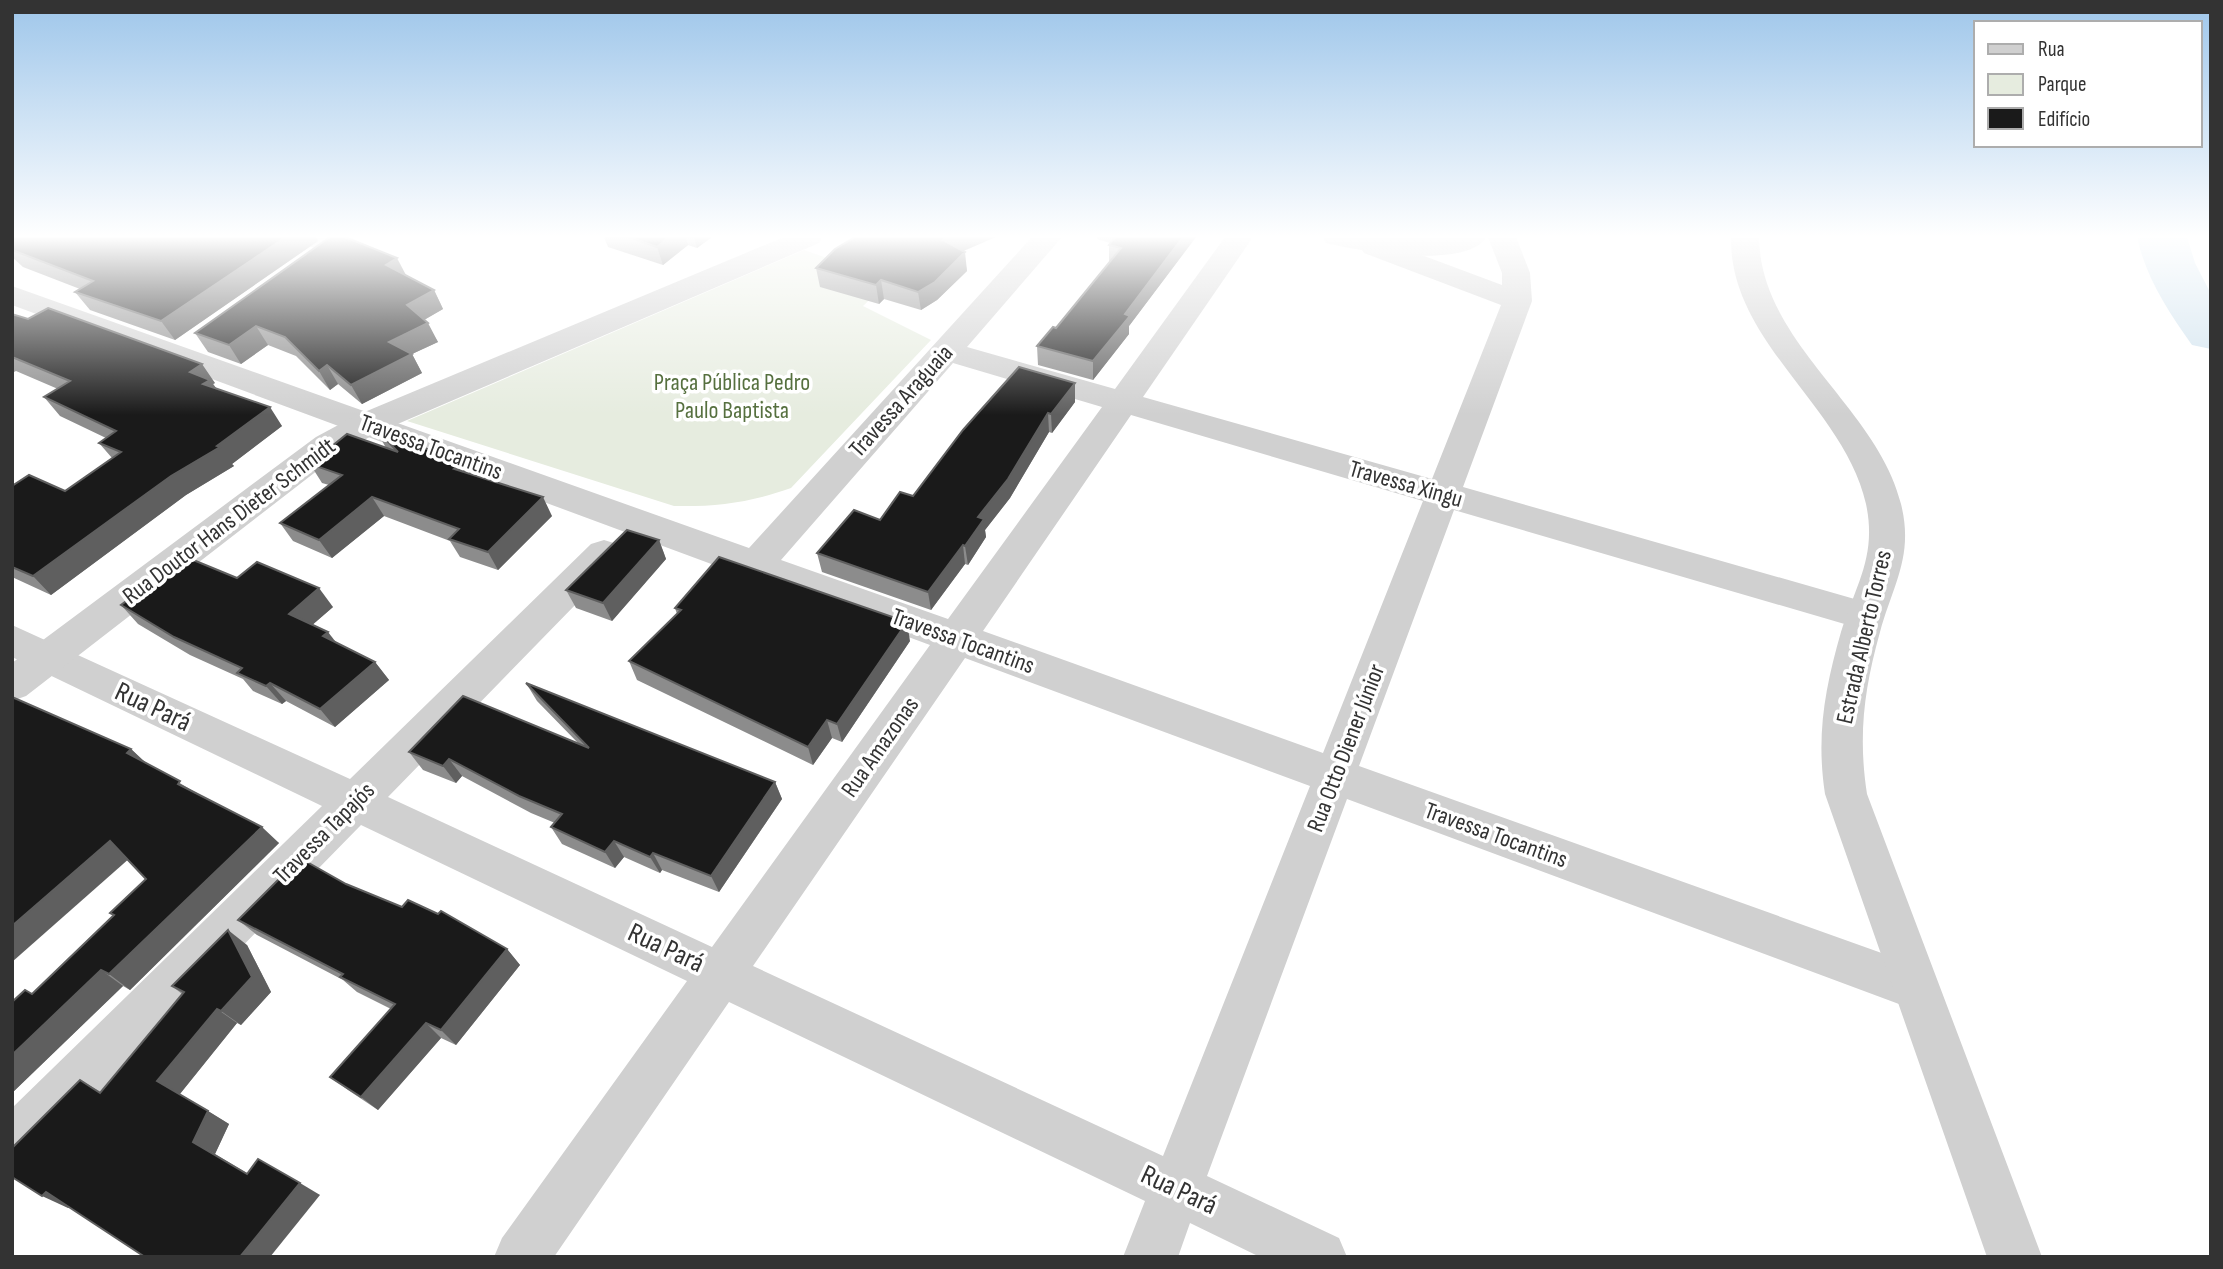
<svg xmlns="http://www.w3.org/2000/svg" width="2223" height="1269" font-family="'Sofia Sans Condensed',sans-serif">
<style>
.green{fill:#e6ecdf}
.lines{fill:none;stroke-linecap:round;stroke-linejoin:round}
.river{fill:#cfe2ee;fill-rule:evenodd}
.minor{fill:#d0d0d0;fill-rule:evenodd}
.tertiary{fill:#d0d0d0;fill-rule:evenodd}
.wall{fill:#8c8c8c}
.shaded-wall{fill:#5f5f5f}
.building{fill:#1a1a1a;stroke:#5f5f5f;stroke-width:2}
.labels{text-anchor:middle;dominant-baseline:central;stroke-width:7;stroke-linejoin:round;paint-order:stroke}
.park-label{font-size:24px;fill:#56703f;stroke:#fff}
.street-label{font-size:24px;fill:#333;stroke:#fff}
.near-street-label{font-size:28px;fill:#333;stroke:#fff}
</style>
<rect width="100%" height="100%" fill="#fff"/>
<path class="green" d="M804,250l86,30 -27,26 68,34 -140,148c-39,14 -75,19 -117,18l-267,-85z"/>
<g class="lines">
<path class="river" d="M2137,237h50l8,26 16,31v55l-19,-4c-24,-34 -46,-67 -55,-108z"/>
<g class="minor">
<path d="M298,237h44l9,8 -4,6c-14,3 -40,-1 -49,-14z"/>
<path d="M1032,237h30l-95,110 148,42 110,-152h28l-110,160 289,82 69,-174 -137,-52 -4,-6 4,-6 10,-2 10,2 118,44v-12l-14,-36h28l14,36 2,28 -69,186 402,115 13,4 6,10 -6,10 -13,4 -411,-120 -95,256 573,205 7,16 -7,16 -17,7 -568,-211 -140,377 132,62 8,19h-87l-70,-34 -12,34h-55l22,-56 -416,-199 -175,255h-60l8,-19 185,-257 -326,-156 -331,338 -18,8v-63l310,-302 -310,-149v-32l338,154 241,-235 13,-4 13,4 5,9 -5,9 -229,235 324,150 218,-302 -918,-340v-19l737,262zM953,363l149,44 -154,212 -167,-59zM1131,415l292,86 -100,252 -340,-122zM965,658l345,128 -147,370 -410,-190z"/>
</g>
<g class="tertiary">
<polygon points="784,237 823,237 819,243 379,432 340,453 26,696 12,701 12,663 316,437 355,416"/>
<path d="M1322,237h165c-22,33 -128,14 -161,6z"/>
<path d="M1731,237h28c1,106 118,169 142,267 13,52 -8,81 -21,128 -16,57 -22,104 -13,162l175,463h-55l-162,-463c-9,-59 0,-106 16,-162 15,-48 36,-76 25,-128 -22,-98 -137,-162 -135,-267z"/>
</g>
</g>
<g class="wall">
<polygon points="12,237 316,237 318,241 175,340 90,310 75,292 80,289 23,267 12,257"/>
<polygon points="604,237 712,237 697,248 688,245 663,265 608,247"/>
<polygon points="1097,237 1196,237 1129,326 1129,334 1093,380 1038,365 1037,346 1056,328 1109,263 1109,245 1110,243 1097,239"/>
<polygon points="963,251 967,271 937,300 921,310 884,299 879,304 820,287 816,268"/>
<polygon points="434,290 443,309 424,320 438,342 412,354 422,373 362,404 338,384 330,390 296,356 268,345 241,364 208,352 195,333"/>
<polygon points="12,314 215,383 213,384 217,389 282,426 232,464 234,466 186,495 51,595 12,577 12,486 65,491 112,458 99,443 106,438 60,416 44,397 58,389 16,371 12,373"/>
<polygon points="1075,383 1075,402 1052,433 1049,432 1010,498 985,530 986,537 968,565 965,564 931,610 822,572 817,553 880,520"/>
<polygon points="375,428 467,474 552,516 498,570 460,557 450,541 384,516 332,558 293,541 280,523 329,485 322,483 310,464 386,448"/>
<polygon points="659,540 666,559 612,621 576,608 566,590"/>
<polygon points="237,578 333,607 312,625 337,643 375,662 389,680 335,727 286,701 282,704 253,691 243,679 190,655 138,624 121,605"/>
<polygon points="675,608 910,641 842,742 832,738 813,765 637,680 629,661 677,614"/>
<polygon points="526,683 775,782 782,799 719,892 662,870 660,873 624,857 615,868 562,844 551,827 555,823 531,813 462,776 456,783 423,770 409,752 578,743 537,701"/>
<polygon points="131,749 145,762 279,843 130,990 123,986 12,1093 12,1002 32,994 114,916 146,879"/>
<polygon points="346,884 507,949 520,965 456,1045 441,1038 378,1110 348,1090 330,1077 391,1009 357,992 343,980 257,935 238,920"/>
<polygon points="247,945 271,992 241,1025 237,1023 180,1094 229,1124 215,1154 247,1173 320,1195 68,1208 80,1080 101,1092 182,994 172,986"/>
</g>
<g class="shaded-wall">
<polygon points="286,237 316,237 318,241 175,340 161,321"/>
<polygon points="669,237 686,237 688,245 663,265 657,247"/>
<polygon points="694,237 712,237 697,248"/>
<polygon points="950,237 996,237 945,259 943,240"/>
<polygon points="1183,237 1196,237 1129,326 1129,334 1093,380 1093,361 1125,314"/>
<polygon points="965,252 967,271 937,300 921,310 918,292"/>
<polygon points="397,258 407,277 386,265"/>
<polygon points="881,280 884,299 879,304 876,285"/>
<polygon points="434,290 443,309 417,324 407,305"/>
<polygon points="428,323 438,342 412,354 422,373 362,404 351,385 389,342"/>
<polygon points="256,326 268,345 241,364 229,345"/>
<polygon points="202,364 215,383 213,384 223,398 216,403 190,372"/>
<polygon points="327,365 338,384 330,390 319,371"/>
<polygon points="1075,383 1075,402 1052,433 1051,414"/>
<polygon points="270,407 282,426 232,464 234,466 186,495 51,595 33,576 171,476 217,446"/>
<polygon points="1048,413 1049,432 1010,498 985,530 986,537 968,565 965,546 978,517"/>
<polygon points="462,463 472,482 454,469"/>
<polygon points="372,497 384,516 332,558 319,540"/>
<polygon points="543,497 552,516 498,570 488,552"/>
<polygon points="659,540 666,559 612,621 603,603"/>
<polygon points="963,545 965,564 931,610 928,592"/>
<polygon points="319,588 333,607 303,633 289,614"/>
<polygon points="907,622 910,641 842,742 837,724"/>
<polygon points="328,632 342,650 323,636"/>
<polygon points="375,662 389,680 335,727 320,709"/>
<polygon points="270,683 286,701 282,704 266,686"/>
<polygon points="827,720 832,738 813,765 808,747"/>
<polygon points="131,749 150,767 127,753"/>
<polygon points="449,759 462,776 456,783 443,766"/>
<polygon points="775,782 782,799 719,892 711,876"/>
<polygon points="262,827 279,843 130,990 109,974"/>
<polygon points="110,841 131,857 12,962 12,926"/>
<polygon points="614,841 624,857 615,868 605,852"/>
<polygon points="653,853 662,870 660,873 650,857"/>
<polygon points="228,930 247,945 271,992 241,1025 221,1011"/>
<polygon points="507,949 520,965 456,1045 441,1030"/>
<polygon points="101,970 123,986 12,1093 12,1055"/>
<polygon points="217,1009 237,1023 179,1095 157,1081"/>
<polygon points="426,1023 441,1038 378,1110 361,1097"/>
<polygon points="208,1111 229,1124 215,1154 193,1142"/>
<polygon points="300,1183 320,1195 270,1257 240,1257"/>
<polygon points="46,1192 72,1203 68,1208 42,1196"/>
</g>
<g class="building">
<polygon points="12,237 286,237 161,321 75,292 93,281 12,250"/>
<polygon points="330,237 345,237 397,258 386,265 434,290 407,305 428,323 389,342 412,354 351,385 327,365 319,371 285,337 256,326 229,345 195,333"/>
<polygon points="628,237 669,237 657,247"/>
<polygon points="855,237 950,237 943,240 965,252 935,282 918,292 881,280 876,285 816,268 835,249"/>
<polygon points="1115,237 1183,237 1125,314 1130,316 1093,361 1037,346 1053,327 1056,328 1121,248 1109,245"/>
<polygon points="48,308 202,364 190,372 210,380 203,384 270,407 217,446 220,447 171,476 33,576 12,567 12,486 29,475 65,491 121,452 99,443 116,431 44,397 70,381 12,357 12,314 28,319"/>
<polygon points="1019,367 1075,383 1051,414 1048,413 1008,479 978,517 984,519 965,546 963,545 928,592 817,553 854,510 880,520 900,492 913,496 963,430"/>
<polygon points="375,428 462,463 454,469 543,497 488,552 449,539 459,529 372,497 319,540 280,523 342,475 310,464 347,434 398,452"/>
<polygon points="627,530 659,540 603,603 566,590"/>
<polygon points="186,557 237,578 257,562 319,588 289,614 328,632 323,636 375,662 320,709 270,683 266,686 237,673 242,668 174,637 121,605"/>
<polygon points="719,557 907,622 837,724 827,720 808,747 629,661 681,610 675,608"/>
<polygon points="526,683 775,782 711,876 653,853 650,857 614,841 605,852 551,827 562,814 519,796 449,759 443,766 409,752 463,696 589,748"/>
<polygon points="12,697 131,749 127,753 180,781 178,784 262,827 109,974 101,970 12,1055 12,1002 25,990 32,994 114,915 110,913 146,879 110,841 12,926"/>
<polygon points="300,858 346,884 402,907 408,900 438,914 441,911 507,949 441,1030 426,1023 361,1097 330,1077 395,1004 340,977 343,974 238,920"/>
<polygon points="228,930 252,977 221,1011 217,1009 157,1081 208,1111 193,1142 247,1174 258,1159 300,1183 240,1257 145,1257 46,1192 42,1196 12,1177 12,1148 80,1080 100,1093 184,992 172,986"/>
</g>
<linearGradient id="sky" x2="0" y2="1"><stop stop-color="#9ec6ea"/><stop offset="0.57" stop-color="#fff"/><stop offset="1" stop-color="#fff" stop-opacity="0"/></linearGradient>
<rect width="2223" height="415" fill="url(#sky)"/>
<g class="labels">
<g class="park-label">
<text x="732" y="382">Praça Pública Pedro<tspan x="732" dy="28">Paulo Baptista</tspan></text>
</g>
<g class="street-label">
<text transform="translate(901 401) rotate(-48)">Travessa Araguaia</text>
<text transform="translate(431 447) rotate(20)">Travessa Tocantins</text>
<text transform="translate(1406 484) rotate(16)">Travessa Xingu</text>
<text transform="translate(229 521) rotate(-37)">Rua Doutor Hans Dieter Schmidt</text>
<text transform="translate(1864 637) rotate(-77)">Estrada Alberto Torres</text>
<text transform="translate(963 641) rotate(20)">Travessa Tocantins</text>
<text transform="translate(880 747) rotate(-55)">Rua Amazonas</text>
<text transform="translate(1346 748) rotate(-69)">Rua Otto Diener Júnior</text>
<text transform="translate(324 833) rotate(-45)">Travessa Tapajós</text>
<text transform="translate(1496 835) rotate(20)">Travessa Tocantins</text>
</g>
<g class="near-street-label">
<text transform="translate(153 707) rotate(25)">Rua Pará</text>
<text transform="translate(666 948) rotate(25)">Rua Pará</text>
<text transform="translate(1179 1190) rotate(25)">Rua Pará</text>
</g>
</g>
<rect width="2223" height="1269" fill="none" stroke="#333333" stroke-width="28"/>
<rect x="1974" y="21" width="228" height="126" fill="#ffffff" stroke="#adadad" stroke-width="2"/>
<rect x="1988" y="44" width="35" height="10" fill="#d0d0d0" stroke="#adadad" stroke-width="2"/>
<text x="2038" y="56" font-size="21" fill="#333333">Rua</text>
<rect x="1988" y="74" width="35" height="21" fill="#e6ecdf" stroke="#adadad" stroke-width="2"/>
<text x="2038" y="91" font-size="21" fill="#333333">Parque</text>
<rect x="1988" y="108" width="35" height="21" fill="#1a1a1a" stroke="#adadad" stroke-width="2"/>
<text x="2038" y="126" font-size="21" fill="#333333">Edifício</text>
</svg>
